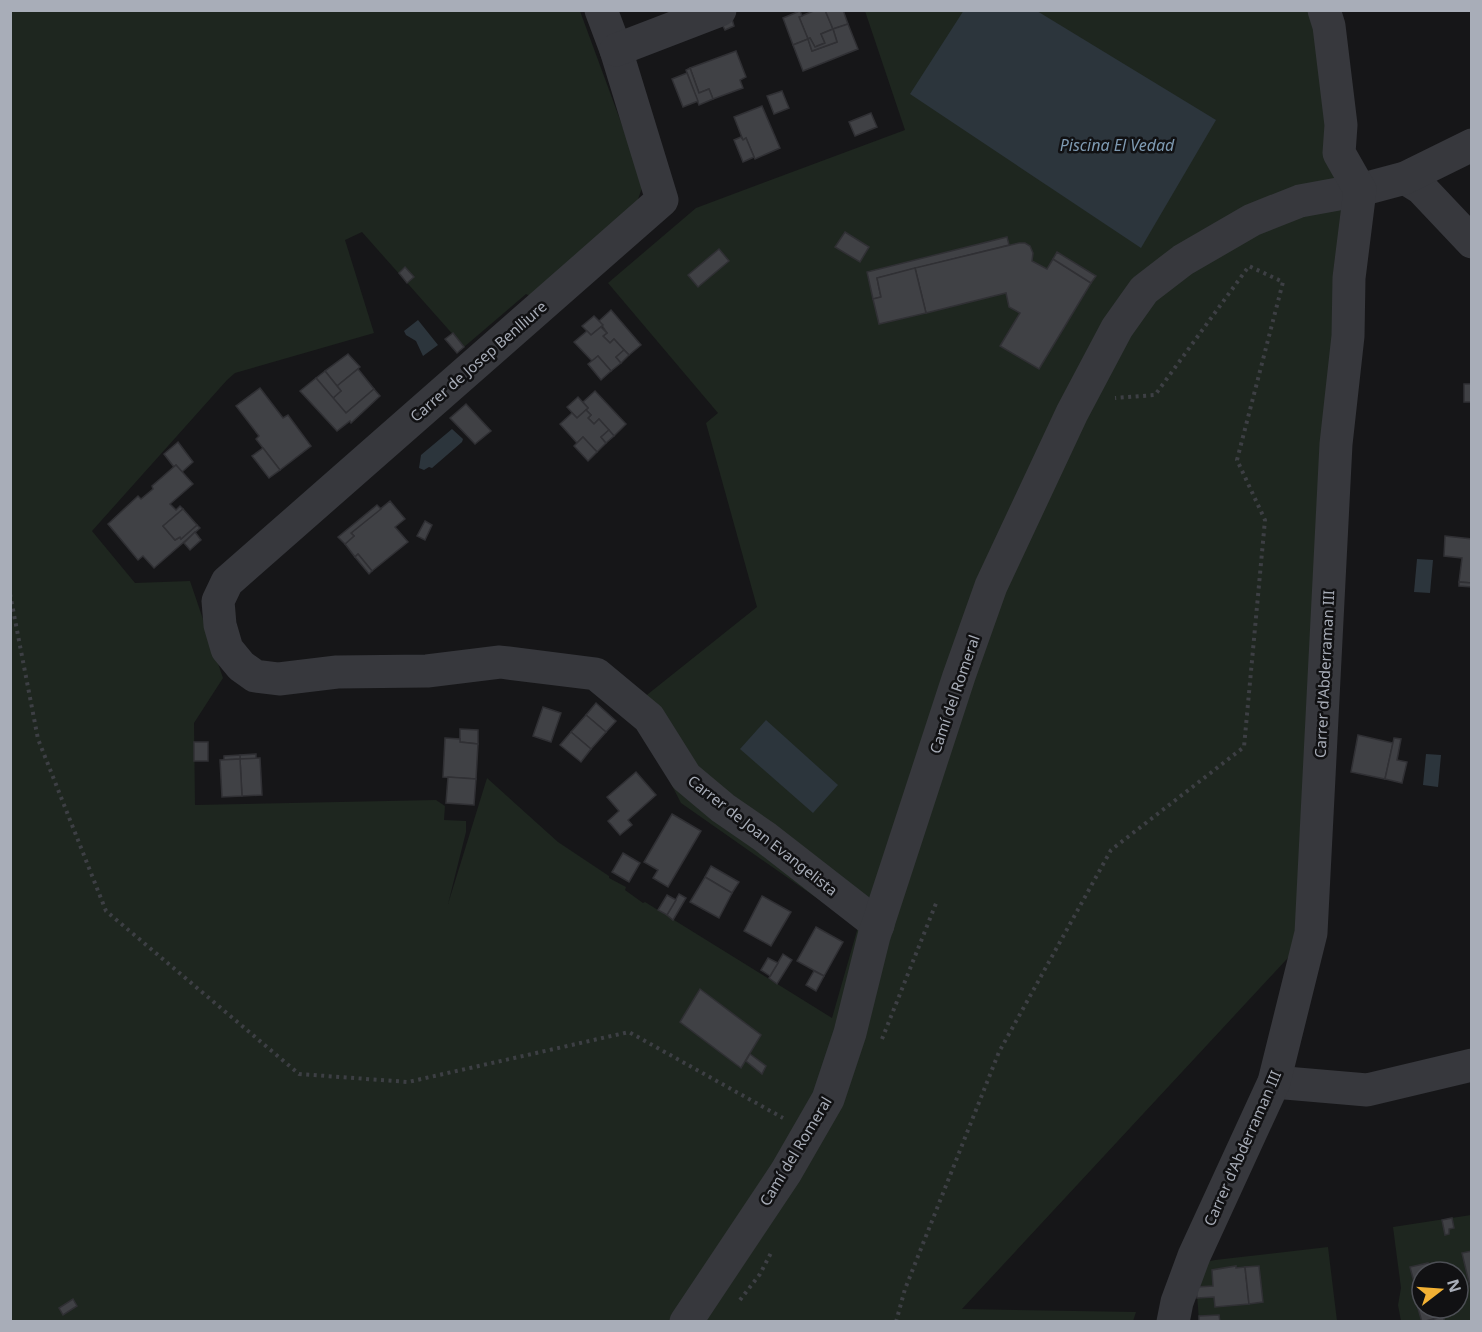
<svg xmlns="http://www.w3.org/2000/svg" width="1482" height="1332" font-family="'Noto Sans',sans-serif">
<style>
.green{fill:#1e261f;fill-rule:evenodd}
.water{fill:#2c353c}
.building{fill:#404145;stroke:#303034;stroke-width:1.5}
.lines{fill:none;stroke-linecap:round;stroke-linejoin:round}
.path{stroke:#3d3f44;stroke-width:4;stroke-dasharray:3 4.5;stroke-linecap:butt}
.minor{stroke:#37383d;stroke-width:33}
.labels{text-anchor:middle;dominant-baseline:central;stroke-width:5;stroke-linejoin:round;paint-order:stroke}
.street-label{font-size:15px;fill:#a8adb8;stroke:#111113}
.water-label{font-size:16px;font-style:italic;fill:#7f9bb3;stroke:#111113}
</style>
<rect width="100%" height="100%" fill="#161618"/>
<g class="green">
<polygon points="10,11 580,11 640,174 642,188 637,202 530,296 526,294 464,347 362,232 345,240 374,333 235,373 227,380 92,531 135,583 190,581 223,678 194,723 195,805 436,800 445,806 444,820 466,821 466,832 448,904 487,778 558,842 609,876 609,878 626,887 625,890 643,903 645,902 832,1018 858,927 681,803 650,743 628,710 757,607 706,423 718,413 608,283 696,208 905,130 865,11 1324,11 1360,190 1311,933 962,1309 1136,1312 1133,1321 11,1321"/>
<path d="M1471,1215v106h-70l-3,-16 3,-17 -8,-61zM1422,1272h36v36h-36z"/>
<polygon points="1328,1247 1337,1321 1346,1321 1199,1321 1195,1267 1197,1264 1215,1260"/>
</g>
<g class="water">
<polygon points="964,10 1037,11 1216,120 1141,248 910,94"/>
<polygon points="418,320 438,345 423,356 416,341 406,335 404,331"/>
<polygon points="452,429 463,439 462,442 432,468 429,467 424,470 419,468 421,455"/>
<polygon points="1417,559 1433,560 1430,593 1414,592"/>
<polygon points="766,720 838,785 813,813 740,749"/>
<polygon points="1426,754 1441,755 1438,787 1423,785"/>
</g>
<g class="building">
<polygon points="816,10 825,10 833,29 821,34 825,43 815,47 810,38 808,39 799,17"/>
<polygon points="825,10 843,10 848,24 833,29"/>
<polygon points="800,11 802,16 799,17 808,39 793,45 783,18"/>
<polygon points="732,19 734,26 725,30 721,22"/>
<polygon points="848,24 858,49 803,71 793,45 808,39 812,51 837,42 833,29"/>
<polygon points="833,29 837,42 812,51 808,39 810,38 815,47 825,43 821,34"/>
<polygon points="736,51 746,77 740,80 743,88 713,99 709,89 699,93 690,68"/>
<polygon points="690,68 699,93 709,89 713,99 699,105 686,70"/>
<polygon points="687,73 698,101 683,107 672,79"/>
<polygon points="782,91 789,108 774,114 767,96"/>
<polygon points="762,106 780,148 755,159 746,138 743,140 734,117"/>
<polygon points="871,113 877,127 855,136 849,122"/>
<polygon points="741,137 743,140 746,138 754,157 743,162 734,140"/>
<polygon points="845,232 869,247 860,262 835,247"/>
<polygon points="1007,237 1009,245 877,278 881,297 873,299 867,272"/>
<polygon points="1019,243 1025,243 1030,246 1033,253 1032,261 1047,269 1053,259 1091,283 1039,369 1000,346 1020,313 1009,307 1006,293 926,313 915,268"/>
<polygon points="719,249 729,261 698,287 688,275"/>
<polygon points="1057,252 1096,276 1091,283 1053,259"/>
<polygon points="405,267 414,277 407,283 399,273"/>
<polygon points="915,268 926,313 879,324 873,299 881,297 877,278"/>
<polygon points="611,310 641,345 629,355 614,339 610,343 603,336 607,333 599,321"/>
<polygon points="594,316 603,325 591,335 582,326"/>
<polygon points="601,327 607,333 603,336 610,343 614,339 624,350 616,357 621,363 611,371 598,356 592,361 574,342 587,331 591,335"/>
<polygon points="453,333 464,347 457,353 445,339"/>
<polygon points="624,350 629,355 621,363 616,357"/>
<polygon points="348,354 360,367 337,386 325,371"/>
<polygon points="598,356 611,371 601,380 588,364"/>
<polygon points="358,369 374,389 346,413 333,398 341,391 337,386"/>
<polygon points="325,371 341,391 333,398 316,378"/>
<polygon points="316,378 346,413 374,389 380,396 351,423 350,421 337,431 300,391"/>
<rect x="1464" y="384" width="8" height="18"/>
<polygon points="260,388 283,418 288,415 311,446 280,470 256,439 259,436 236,406"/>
<polygon points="595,391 626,424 614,436 599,419 594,424 588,418 591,415 586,410 588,408 583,402"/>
<polygon points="578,397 588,408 577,418 567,407"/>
<polygon points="466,404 491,431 475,444 450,418"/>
<polygon points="586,410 591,415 588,418 594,424 599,419 609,430 601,437 606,443 597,452 583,437 577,443 560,424 572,413 577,418"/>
<polygon points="609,430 614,436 606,443 601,437"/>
<polygon points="583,437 597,452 588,461 574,446"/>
<polygon points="178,442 193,462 182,472 176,465 174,467 164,454"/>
<polygon points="263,448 280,470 269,478 252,456"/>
<polygon points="176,465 193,484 170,504 176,510 180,506 183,509 163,526 175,540 180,537 181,539 197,525 200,528 154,568 143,556 138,560 108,524 138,496 141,499 153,489 152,486"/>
<polygon points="390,501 405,519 395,527 408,542 372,571 358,554 355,557 345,544 354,536 351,533"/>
<polygon points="377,505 381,509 351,533 354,536 345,544 338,537"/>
<polygon points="183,509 197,525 181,539 180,537 175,540 163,526"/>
<polygon points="425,521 432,525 425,540 417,536"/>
<polygon points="195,532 201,540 190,550 184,543"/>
<polygon points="1445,536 1472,539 1472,583 1459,582 1462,558 1444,556"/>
<polygon points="358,554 372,571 369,574 355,557"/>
<polygon points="1459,582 1472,583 1472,587 1459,586"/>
<polygon points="596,703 616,721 606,732 586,715"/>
<polygon points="543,707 561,713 551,742 533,736"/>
<polygon points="586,715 606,732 591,749 571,732"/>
<polygon points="460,729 478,730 478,744 460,742"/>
<polygon points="571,732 591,749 581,762 560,745"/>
<polygon points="1358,735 1393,743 1385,779 1351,772"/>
<polygon points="445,738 460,739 460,742 478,744 476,779 443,777"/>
<polygon points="1394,738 1401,739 1397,760 1407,762 1402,783 1385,779"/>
<rect x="194" y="742" width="14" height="19"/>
<polygon points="256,754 256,759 240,759 240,755"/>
<polygon points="240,755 240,759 224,760 224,756"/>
<polygon points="260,758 262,795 242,796 240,759"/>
<polygon points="240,759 242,796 222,797 220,760"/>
<polygon points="636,772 656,795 628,820 632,825 620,835 608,821 619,811 607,797"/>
<polygon points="448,777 476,779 474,805 446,803"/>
<polygon points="672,814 701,831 668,887 653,878 658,870 644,862"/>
<polygon points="623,853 640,863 629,882 612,872"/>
<polygon points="711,866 739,882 732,893 705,877"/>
<polygon points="705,877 732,893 719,918 690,902"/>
<polygon points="679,894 686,898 673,920 667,915"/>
<polygon points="667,895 676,900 667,915 658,910"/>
<polygon points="762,896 791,912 771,946 744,931"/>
<polygon points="816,927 843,942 824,976 797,961"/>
<polygon points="783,954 792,960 777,984 769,978"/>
<polygon points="768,958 778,963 770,976 761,970"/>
<polygon points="814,971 824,976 816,991 806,985"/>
<polygon points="700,989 761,1035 741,1068 680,1022"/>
<polygon points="750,1054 766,1066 762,1074 746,1061"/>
<polygon points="1452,1218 1454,1228 1449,1229 1449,1234 1445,1235 1442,1220"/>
<polygon points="1472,1251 1472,1295 1462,1253"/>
<polygon points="1428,1263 1431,1272 1422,1272 1422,1308 1442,1308 1444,1316 1422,1322 1415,1298 1418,1297 1410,1267"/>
<polygon points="1236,1266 1236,1268 1245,1267 1249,1304 1215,1307 1214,1297 1197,1298 1196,1287 1213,1286 1212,1270"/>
<polygon points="1259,1266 1263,1302 1249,1304 1245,1267"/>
<polygon points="73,1299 77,1306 63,1315 59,1308"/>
<polygon points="1219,1315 1220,1322 1199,1322 1199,1316"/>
<polygon points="1443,1316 1445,1322 1425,1322"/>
</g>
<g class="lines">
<g class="path">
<polyline points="10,594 38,739 106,911 299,1074 408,1082 629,1032 783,1118"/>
<polyline points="882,1039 937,901"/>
<polyline points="740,1300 760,1274 772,1251"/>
<polyline points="896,1322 905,1289 999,1052 1111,850 1244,747 1265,520 1237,460 1283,282 1249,266 1155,395 1115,398"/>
</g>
<g class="minor">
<polyline points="601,10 616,50 662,200 227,582 218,601 220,625 227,649 241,666 255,676 279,679 337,672 427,671 500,662 596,674 649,718 686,777 723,808 765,837 878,925"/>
<polyline points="616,50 720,10"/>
<polyline points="1405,178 1421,188 1472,242"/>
<polyline points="1274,1082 1367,1090 1472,1065"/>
<polyline points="686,1322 786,1172 828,1099 850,1033 874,936 959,676 991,586 1072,413 1117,328 1144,290 1183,260 1252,220 1300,201 1360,190 1405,178 1472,145"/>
<polyline points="1173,1322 1177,1302 1194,1256 1274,1082 1311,933 1336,444 1348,336 1349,278 1360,190 1339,153 1341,125 1329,26 1324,10"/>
</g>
</g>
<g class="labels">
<g class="street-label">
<text transform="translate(478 361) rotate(-41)">Carrer de Josep Benlliure</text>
<text transform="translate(1324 674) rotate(-87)">Carrer d'Abderraman III</text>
<text transform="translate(954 694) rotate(-71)">Camí del Romeral</text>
<text transform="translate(763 835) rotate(38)">Carrer de Joan Evangelista</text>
<text transform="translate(1242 1148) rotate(-66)">Carrer d'Abderraman III</text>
<text transform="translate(795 1151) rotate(-59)">Camí del Romeral</text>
</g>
<g class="water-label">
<text x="1117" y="145">Piscina El Vedad</text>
</g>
</g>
<rect width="1482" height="1332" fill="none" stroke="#a8adb8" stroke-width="24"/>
<g transform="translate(1440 1290) rotate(73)"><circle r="28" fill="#111113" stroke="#4d4f55" stroke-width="1.5"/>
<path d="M0-4.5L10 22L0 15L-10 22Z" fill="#f2b134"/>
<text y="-9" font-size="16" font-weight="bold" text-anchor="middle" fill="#a8adb8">N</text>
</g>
</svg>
